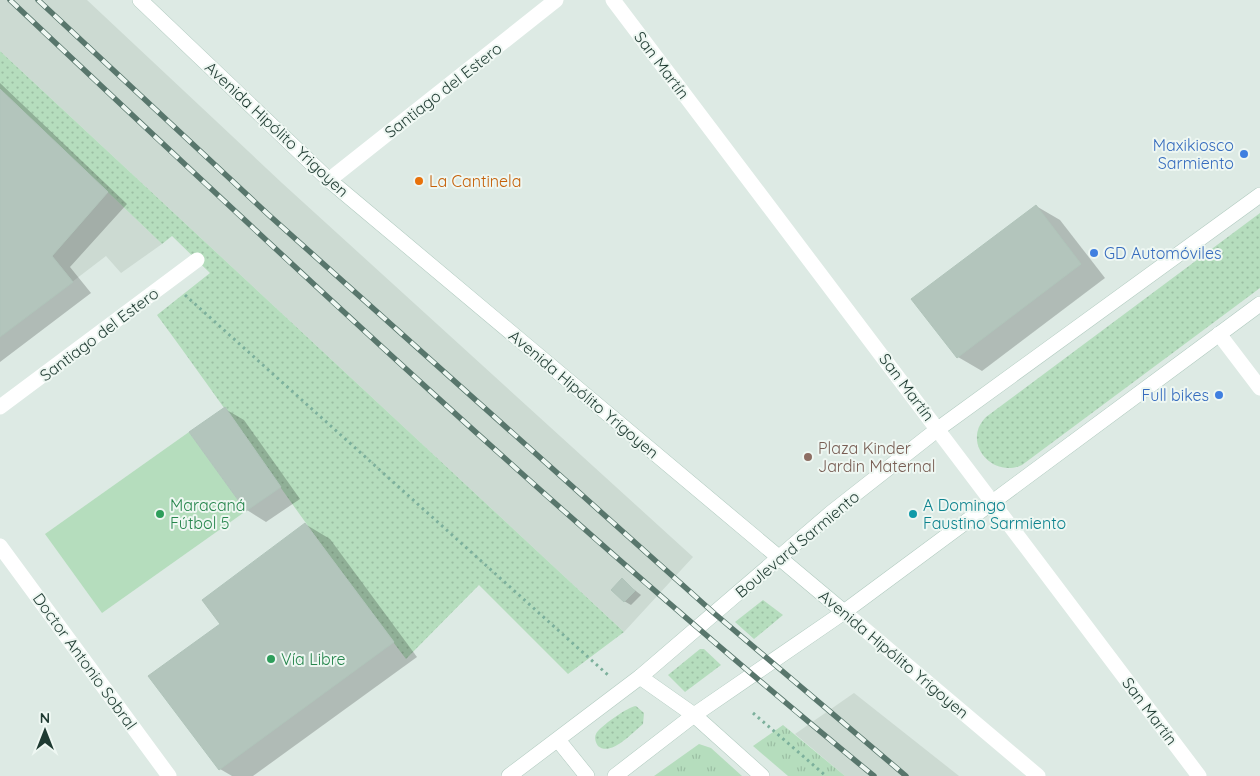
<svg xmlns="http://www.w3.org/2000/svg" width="1260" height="776" font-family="Quicksand,sans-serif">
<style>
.built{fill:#ccdad2}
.grass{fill:url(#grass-dots)}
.park{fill:url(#park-tufts)}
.garden{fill:#b5ddbd}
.shadow{fill:#0003}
.building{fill:#b3c5bc;stroke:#b0c4ba}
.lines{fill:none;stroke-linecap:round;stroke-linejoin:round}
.secondary-casing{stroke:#b0cabf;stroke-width:16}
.path{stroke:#7cb09c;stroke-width:3;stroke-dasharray:2.5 4;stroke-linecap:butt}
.street{stroke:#fff;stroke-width:15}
.secondary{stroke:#fff;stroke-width:15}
.rail-casing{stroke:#58766c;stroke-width:5.5}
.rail{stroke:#eef7f2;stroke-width:4;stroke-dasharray:11;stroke-linecap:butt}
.shop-dot{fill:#3f7fe0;stroke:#eef7f2;stroke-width:2}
.food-dot{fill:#e8710a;stroke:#eef7f2;stroke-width:2}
.education-dot{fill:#8d6e63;stroke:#eef7f2;stroke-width:2}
.leisure-dot{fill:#2e9e5b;stroke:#eef7f2;stroke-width:2}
.culture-dot{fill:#0f9aa8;stroke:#eef7f2;stroke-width:2}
.labels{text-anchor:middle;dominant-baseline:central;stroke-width:4;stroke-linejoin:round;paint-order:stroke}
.street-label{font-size:16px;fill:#1e3a31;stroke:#eef7f2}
.shop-label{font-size:16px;fill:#366cbe;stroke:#eef7f2;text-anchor:end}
.food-label{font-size:16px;fill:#c56008;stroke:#eef7f2;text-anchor:start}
.education-label{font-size:16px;fill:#785e54;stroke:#eef7f2;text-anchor:start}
.leisure-label{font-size:16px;fill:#27864d;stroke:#eef7f2;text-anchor:start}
.culture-label{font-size:16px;fill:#0d838f;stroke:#eef7f2;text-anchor:start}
</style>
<defs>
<pattern id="grass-dots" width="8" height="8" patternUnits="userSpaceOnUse" patternTransform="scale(1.25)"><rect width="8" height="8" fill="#b5ddbd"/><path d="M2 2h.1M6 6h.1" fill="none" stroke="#9bbea3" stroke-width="1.8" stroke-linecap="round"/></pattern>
<pattern id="park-tufts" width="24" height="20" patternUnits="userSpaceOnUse" patternTransform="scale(1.25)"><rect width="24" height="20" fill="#b5ddbd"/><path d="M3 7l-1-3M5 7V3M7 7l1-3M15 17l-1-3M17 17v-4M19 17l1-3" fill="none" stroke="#9bbea3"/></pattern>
</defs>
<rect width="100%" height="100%" fill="#ddeae4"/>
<g class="built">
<polygon points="0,0 87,0 282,183 693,557 624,632 0,51"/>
<polygon points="0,89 162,244 121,273 106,256 0,337"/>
<polygon points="854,693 959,776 845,776 795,734"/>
</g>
<g class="grass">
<path d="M0,51l624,581 -56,42 -89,-89 -73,74c-86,-112 -165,-230 -249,-344l53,-42 -38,-37 -10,8 -162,-155z"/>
<path d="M1260,213v75l-238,177c-30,14 -61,-23 -36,-48z"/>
<polygon points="763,600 783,615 754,639 735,622"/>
<polygon points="700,649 704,649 721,665 685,692 668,675"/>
<path d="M636,706l8,7 -1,11c-11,9 -32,33 -45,22 -2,-3 -4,-8 -2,-12 3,-7 33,-28 40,-28z"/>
</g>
<g class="park">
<polygon points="783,725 845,776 788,776 753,746"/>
<polygon points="699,744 711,748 742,776 654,776"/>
</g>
<polygon class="garden" points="189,432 246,511 102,613 45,534"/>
<g class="shadow">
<polygon points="0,83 127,204 70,267 91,293 0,362"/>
<polygon points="1036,206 1060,220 1105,278 982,371 958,357"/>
<polygon points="225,409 244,420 300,499 266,522 247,510"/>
<polygon points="305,524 330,539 417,657 253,776 232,776 220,769"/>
<polygon points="622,580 641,595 631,605 624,601"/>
</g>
<g class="building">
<polygon points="0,89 108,192 52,256 73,282 0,337"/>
<polygon points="1036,205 1081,264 957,358 911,299"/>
<polygon points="225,407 281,487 246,511 189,432"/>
<polygon points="305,523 394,642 219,770 148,676 220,624 202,600"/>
<polygon points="622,578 635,591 624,602 611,590"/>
</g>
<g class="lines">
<g class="secondary-casing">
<g id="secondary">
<polyline points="140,0 329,180 844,612"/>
<polyline points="640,677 694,715 762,776"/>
<polyline points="558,740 587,776"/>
<polyline points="509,776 640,677 831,513 938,429 1260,195"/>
<polyline points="615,776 694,715 844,612 1260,304"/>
</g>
</g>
<g class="path">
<polyline points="185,295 608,675"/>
<polyline points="753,713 826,776"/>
</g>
<g class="street">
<polyline points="613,0 1199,776"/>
<polyline points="329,180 556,0"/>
<polyline points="1219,334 1260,388"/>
<polyline points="0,407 197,260"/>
<polyline points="0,546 169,776"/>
<polyline points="844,612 1038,776"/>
</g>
<use href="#secondary" class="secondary"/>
<g class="rail-casing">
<g id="rail">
<path d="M10,0c282,266 565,531 864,776"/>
<polyline points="38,0 271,217 715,614 906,776"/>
</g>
</g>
<use href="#rail" class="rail"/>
</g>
<g class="shop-dot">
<circle cx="1244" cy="154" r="5"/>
<circle cx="1094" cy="253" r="5"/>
<circle cx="1219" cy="395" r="5"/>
</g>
<circle class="food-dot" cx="419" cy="181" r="5"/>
<circle class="education-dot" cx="808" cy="457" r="5"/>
<g class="leisure-dot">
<circle cx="160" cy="514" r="5"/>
<circle cx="271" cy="659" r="5"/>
</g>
<circle class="culture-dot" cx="913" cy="514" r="5"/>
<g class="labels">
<g class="street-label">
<text transform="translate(662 65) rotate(53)">San Martín</text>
<text transform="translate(443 90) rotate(-38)">Santiago del Estero</text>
<text transform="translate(277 129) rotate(43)">Avenida Hipólito Yrigoyen</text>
<text transform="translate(99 334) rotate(-37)">Santiago del Estero</text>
<text transform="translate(907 387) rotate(53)">San Martín</text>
<text transform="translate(584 394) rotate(40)">Avenida Hipólito Yrigoyen</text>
<text transform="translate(797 544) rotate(-40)">Boulevard Sarmiento</text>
<text transform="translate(894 654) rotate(40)">Avenida Hipólito Yrigoyen</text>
<text transform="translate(85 661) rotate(54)">Doctor Antonio Sobral</text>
<text transform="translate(1150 711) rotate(53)">San Martín</text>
</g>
<g class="shop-label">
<text x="1234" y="145">Maxikiosco<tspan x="1234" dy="18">Sarmiento</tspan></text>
<text x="1104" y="253" text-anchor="start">GD Automóviles</text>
<text x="1209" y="395">Full bikes</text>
</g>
<g class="food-label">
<text x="429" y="181">La Cantinela</text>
</g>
<g class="education-label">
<text x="818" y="448">Plaza Kinder<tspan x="818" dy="18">Jardin Maternal</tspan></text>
</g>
<g class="leisure-label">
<text x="170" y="505">Maracaná<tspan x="170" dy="18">Fútbol 5</tspan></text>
<text x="281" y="659">Vía Libre</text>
</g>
<g class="culture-label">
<text x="923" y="505">A Domingo<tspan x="923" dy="18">Faustino Sarmiento</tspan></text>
</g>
</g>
<g transform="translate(45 731)" stroke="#eef7f2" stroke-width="4" paint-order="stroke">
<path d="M0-4L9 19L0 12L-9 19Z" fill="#1e3a31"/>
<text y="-8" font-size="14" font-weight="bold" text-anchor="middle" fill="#1e3a31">N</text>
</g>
</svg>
